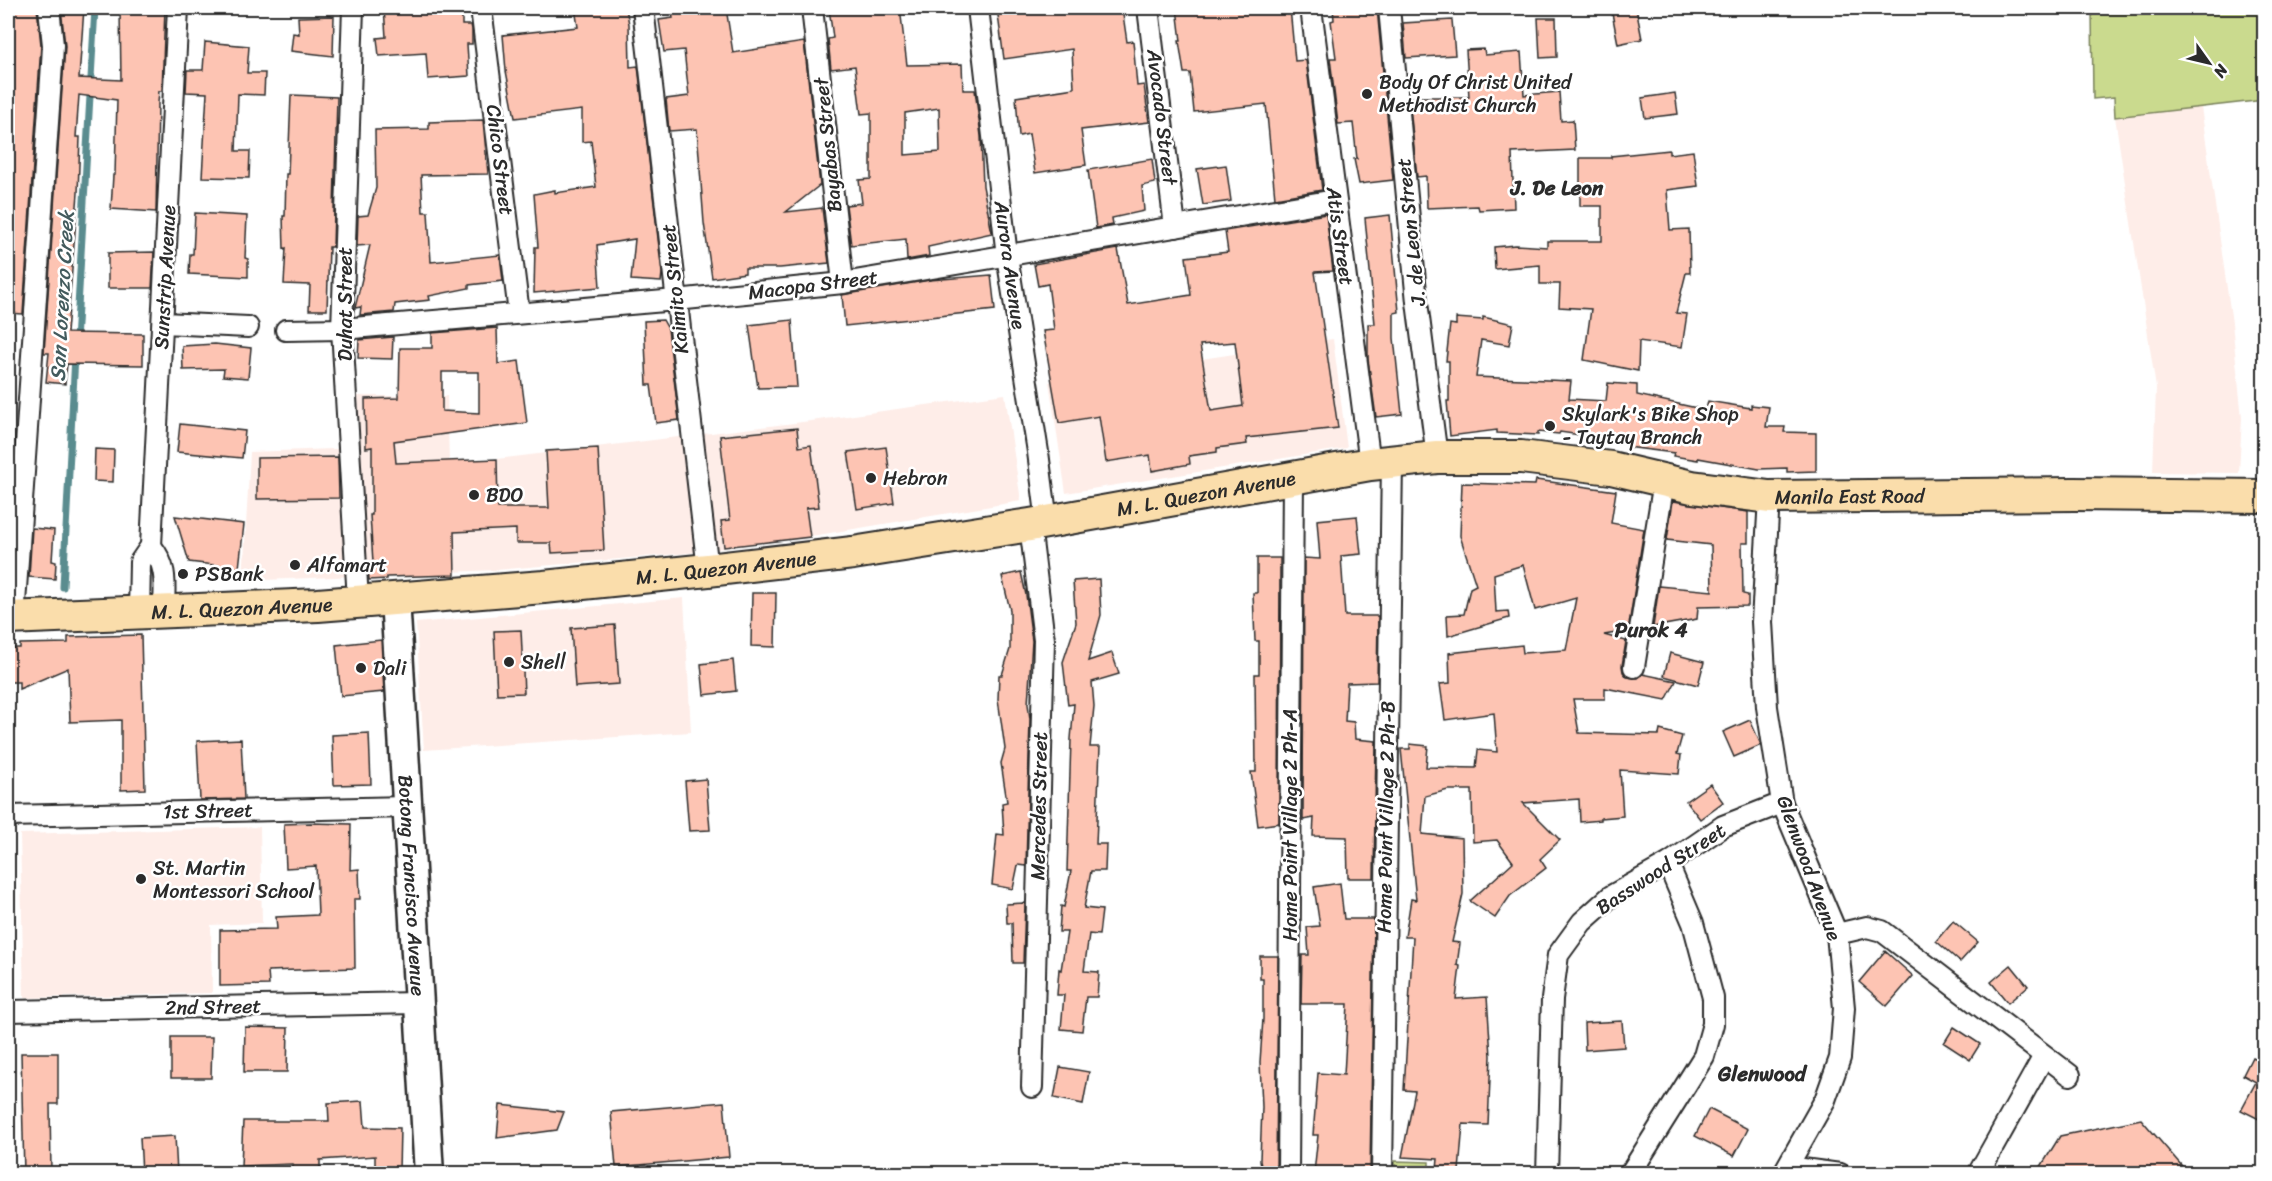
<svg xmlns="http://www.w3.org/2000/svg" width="2272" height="1181" font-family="Sriracha,sans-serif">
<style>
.built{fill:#feede8}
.green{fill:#cada8e;stroke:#7a825c;stroke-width:1.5}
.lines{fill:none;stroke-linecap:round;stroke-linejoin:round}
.stream{stroke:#5a8c8f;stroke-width:7}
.building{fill:#fdc4b3;stroke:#2b2b2b;stroke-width:1.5;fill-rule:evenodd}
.street-casing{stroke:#2b2b2b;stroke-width:24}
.secondary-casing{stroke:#2b2b2b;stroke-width:33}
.primary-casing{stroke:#2b2b2b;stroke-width:36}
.street{stroke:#fff;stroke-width:20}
.secondary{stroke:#fff;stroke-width:28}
.primary{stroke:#faddab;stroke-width:32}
.poi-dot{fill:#2b2b2b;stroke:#fff;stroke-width:2}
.labels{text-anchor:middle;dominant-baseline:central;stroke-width:5;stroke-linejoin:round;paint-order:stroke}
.poi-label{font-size:20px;fill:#2b2b2b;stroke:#fff;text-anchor:start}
.street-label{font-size:20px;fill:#2b2b2b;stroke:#fff}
.neighbourhood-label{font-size:21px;font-weight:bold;fill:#2b2b2b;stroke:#fff}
.water-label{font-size:21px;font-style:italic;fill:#435b5d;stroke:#fff}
</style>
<rect width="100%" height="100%" fill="#fff"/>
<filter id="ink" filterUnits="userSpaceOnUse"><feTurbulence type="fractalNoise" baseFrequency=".0167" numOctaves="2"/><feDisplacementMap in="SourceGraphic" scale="12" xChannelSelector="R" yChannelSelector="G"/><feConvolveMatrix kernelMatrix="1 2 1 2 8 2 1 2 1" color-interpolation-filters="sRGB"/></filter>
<g filter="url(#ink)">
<g class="built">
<polygon points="2201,107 2232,323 2242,418 2239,473 2153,472 2156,388 2115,117"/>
<polygon points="1333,339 1347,448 1066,493 1049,382"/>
<polygon points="1005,394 1021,501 824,534 688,553 496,570 243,581 250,452 360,448 358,396 447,396 449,461 497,459 811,421"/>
<polygon points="684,598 691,732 424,750 416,623"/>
<polygon points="260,827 262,923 211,925 212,993 24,998 20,834"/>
</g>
<g class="green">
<polygon points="2092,8 2264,8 2264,100 2115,117 2114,97 2093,99"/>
<polygon points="1395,1161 1429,1162 1429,1173 1395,1173"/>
</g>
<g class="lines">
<g class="stream">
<polyline points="76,342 95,8"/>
<polyline points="63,587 75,356"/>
</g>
</g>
<g class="building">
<polygon points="8,8 37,8 41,45 23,314 8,313"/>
<polygon points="61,8 84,8 79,78 121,80 120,8 165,8 162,91 159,91 158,103 156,212 111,209 113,175 115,175 117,100 79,95 76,137 80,137 78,193 67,333 143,334 143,365 67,364 65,384 46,382 49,353 44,353 65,46"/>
<polygon points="384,8 462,8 462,25 471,25 472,29 472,44 467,44 469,76 428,79 426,53 379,56 377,38 386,37"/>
<polygon points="575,8 626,8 629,24 630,67 638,66 662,273 661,282 631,280 635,239 597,245 600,287 534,293 535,247 538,247 534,194 555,190 555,193 596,187 591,141 582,142 582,110 515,118 506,71 503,35 578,27"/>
<polygon points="671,8 726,8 733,53 804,42 820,185 786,212 822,208 829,263 780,268 745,268 745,273 712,278 704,223 697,129 669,131 666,99 689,96 684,50 664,52 659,20 673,18"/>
<path d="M829,8h71l7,57 55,-1 1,26h12l6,46 2,50 9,47 -64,14 1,9 -22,4 -1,-21 -55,6 -5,-40 16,-2 -3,-23 12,-1v-66l-10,1 -6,-48 -24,3 -3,-30 5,-1zM939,108l1,44 -35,3v-42z"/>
<polygon points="997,8 1122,8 1127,42 1133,41 1137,86 1144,85 1149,122 1081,130 1086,165 1035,173 1029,134 1019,136 1016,97 1074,88 1072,49 1004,59"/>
<polygon points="1177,8 1290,8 1295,61 1306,60 1322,190 1275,198 1266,104 1194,112 1190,73 1184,73 1179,41 1181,41"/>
<polygon points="1333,8 1377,8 1393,180 1359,184 1354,159 1357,159 1353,123 1338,124 1330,58 1336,58 1331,21 1334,20"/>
<polygon points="1636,8 1642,39 1618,44 1612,13"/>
<polygon points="334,16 333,56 291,51 293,33 299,34 298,17"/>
<polygon points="1538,18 1556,18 1557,57 1540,58"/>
<polygon points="1452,20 1455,55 1406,58 1403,23"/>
<polygon points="205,42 249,46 247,73 265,73 264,95 238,94 236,151 250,151 249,178 202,177 207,93 186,92 187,70 203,70"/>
<polygon points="1484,49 1485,55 1521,52 1524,95 1559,92 1561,121 1573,120 1575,150 1512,153 1514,208 1479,210 1478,206 1427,208 1426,176 1417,177 1409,97 1469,97 1466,50"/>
<polygon points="1675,93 1678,114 1645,118 1642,98"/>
<polygon points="291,95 337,97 333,247 329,247 327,310 309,310 310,285 284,284 286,248 284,249 283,216 285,216 286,174 288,174"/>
<polygon points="483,120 488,174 421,175 423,212 428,212 431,262 500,255 503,281 469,285 469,288 429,296 430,300 395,304 394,312 360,315 361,307 355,308 370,245 357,246 358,216 368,215 376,188 375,130 429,129 429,122"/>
<polygon points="1669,150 1669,154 1693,151 1698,186 1667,190 1670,230 1689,229 1690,273 1686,273 1676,313 1687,314 1682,347 1639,341 1638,371 1584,360 1591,309 1559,307 1560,284 1540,284 1540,265 1495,269 1494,247 1516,245 1547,247 1547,241 1602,241 1602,206 1580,206 1580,158 1611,158 1611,156"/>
<polygon points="1152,159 1155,183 1142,186 1144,211 1112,218 1113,225 1096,228 1088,170"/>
<polygon points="1226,165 1231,201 1203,205 1197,169"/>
<polygon points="195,213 247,216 245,258 248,259 248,277 189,274 190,254 193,254"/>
<path d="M1326,214l7,57 -18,1 23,156 -92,10 1,6 -30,4v4l-28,4 1,8 -38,7 -2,-16 -44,7 -7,-46 -40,7 -16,-92 11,-1 -6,-46 -10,2 -4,-22 84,-15 10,56 63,-10 -5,-38 42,-5 -3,-21zM1235,342l8,64 -32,5 -11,-66z"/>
<polygon points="1390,215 1399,312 1394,313 1394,338 1402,414 1376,417 1368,359 1368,324 1375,324 1365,218"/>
<polygon points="154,252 152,288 108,288 108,253"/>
<polygon points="991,275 995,310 845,326 842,295 930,280"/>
<polygon points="1483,317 1513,324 1509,345 1481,340 1476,377 1571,381 1569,399 1606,401 1608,383 1637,385 1637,395 1706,410 1708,401 1751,408 1751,405 1769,407 1766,427 1785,427 1784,432 1816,433 1816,471 1787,472 1787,468 1759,469 1698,458 1698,460 1673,456 1674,453 1627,447 1628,444 1601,440 1601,438 1560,432 1559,434 1538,432 1538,435 1497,433 1497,430 1450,436 1447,401 1449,401 1449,361 1446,361 1450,324 1456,325 1456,318 1483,320"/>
<polygon points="663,320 668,329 679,420 656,423 651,385 647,385 644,321"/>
<polygon points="792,320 797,387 758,388 749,325"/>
<path d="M497,328l1,36 21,-3 8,62 -133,18 2,22 101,-4 1,49h51l-3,-57 52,-3 6,102 -52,3 -1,-10h-35v-14l-62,3 1,43 -68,2v2l-18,1 -1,-18h5l-3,-47h2v-68l-6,1 -1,-49 34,-1 1,-50h32v-15zM442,372h37v41l-37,-2z"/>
<polygon points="393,337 392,359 358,358 359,340"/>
<polygon points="215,344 251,348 248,378 223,376 224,369 183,370 182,346"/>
<polygon points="180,424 245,431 242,458 177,452"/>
<polygon points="797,428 799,447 811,445 819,507 806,508 810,537 724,547 721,521 730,520 720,436"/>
<polygon points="886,447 894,503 857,509 848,452"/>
<polygon points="95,449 114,450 113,482 94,481"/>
<polygon points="338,457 339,498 257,499 257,458"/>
<polygon points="1536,480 1616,491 1611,523 1644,529 1628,631 1604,635 1626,641 1622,666 1623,672 1627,677 1638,678 1643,674 1676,681 1666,700 1605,688 1605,699 1573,699 1579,733 1659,735 1660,730 1682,736 1677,754 1681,755 1679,774 1620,770 1623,816 1601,818 1601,820 1580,822 1579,799 1523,803 1560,840 1540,859 1546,868 1510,896 1495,918 1470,901 1513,862 1497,840 1473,842 1472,790 1448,790 1425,796 1422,834 1462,838 1463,894 1452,942 1460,943 1457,965 1460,966 1456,999 1487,997 1491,1056 1488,1125 1463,1124 1459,1171 1437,1170 1438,1159 1402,1157 1415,1091 1404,1090 1413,937 1405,937 1411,899 1416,900 1401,749 1410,749 1410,744 1428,746 1426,767 1476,768 1478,750 1497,752 1494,713 1445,720 1440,684 1450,683 1449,653 1522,645 1523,653 1566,650 1576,598 1535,610 1523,565 1494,574 1496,612 1508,611 1509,618 1448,636 1447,615 1464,614 1470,588 1476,585 1460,536 1462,483 1535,485"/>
<polygon points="1673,501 1748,512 1748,543 1742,543 1743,594 1748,595 1748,606 1698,607 1697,619 1653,627 1659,586 1712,591 1711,545 1667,540"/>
<polygon points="175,516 244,524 239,568 189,562"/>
<polygon points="1357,516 1361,554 1341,556 1345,616 1378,616 1377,682 1347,683 1345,721 1354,722 1355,739 1376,741 1374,878 1348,878 1347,837 1313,836 1314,818 1303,820 1304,558 1320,559 1317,520"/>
<polygon points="32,528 54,530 52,561 56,562 55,579 29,577"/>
<polygon points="1257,558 1280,558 1279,823 1258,826 1251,772 1256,772 1255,674 1259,674 1259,641 1255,641 1253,593 1257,593"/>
<polygon points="1021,572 1026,595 1032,641 1028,704 1030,719 1026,866 1018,865 1013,889 992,885 997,834 1004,835 1002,803 1007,802 1001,763 1005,749 998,699 999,675 1002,675 1010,649 1010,610 1002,576"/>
<polygon points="1099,579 1101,615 1088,661 1112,653 1119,674 1092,682 1094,706 1090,747 1100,747 1096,844 1106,844 1105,871 1091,871 1084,908 1102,910 1099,935 1089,934 1084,971 1099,972 1097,997 1086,997 1082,1031 1061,1029 1064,995 1057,995 1059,969 1061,970 1067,932 1059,932 1061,906 1064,907 1071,871 1067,871 1071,739 1074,704 1068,705 1063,662 1076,623 1073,581"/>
<polygon points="752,593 776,593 775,647 751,646"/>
<polygon points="615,625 619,684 575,687 571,628"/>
<polygon points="521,630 524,693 497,694 494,631"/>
<polygon points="141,635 145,789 121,790 121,720 70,722 68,668 19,689 19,682 8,682 8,648 20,648 20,644 68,643 68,637"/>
<polygon points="381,640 384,692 341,696 336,645"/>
<polygon points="1670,653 1704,662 1698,685 1664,676"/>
<polygon points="733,660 736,691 704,695 701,664"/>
<polygon points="1750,720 1761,745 1734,757 1723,732"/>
<polygon points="369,733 371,784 334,785 332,735"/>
<polygon points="241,739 244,799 200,800 197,741"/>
<polygon points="706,779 710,830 689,831 685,781"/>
<polygon points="1710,784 1723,802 1700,819 1686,801"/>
<polygon points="311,823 351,824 350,870 359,869 360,899 354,899 355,968 268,971 269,985 220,986 220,930 277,929 276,917 318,915 316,866 286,868 284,824"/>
<polygon points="1340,883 1344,919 1374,919 1370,1173 1344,1171 1344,1173 1314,1173 1318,1135 1313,1135 1318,1073 1344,1075 1348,1004 1301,1004 1302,955 1309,955 1307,927 1320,926 1314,887"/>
<polygon points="1025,903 1023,963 1013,963 1012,923 1007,923 1006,904"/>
<polygon points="1953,921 1978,942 1960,962 1936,941"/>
<polygon points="1885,951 1913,976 1887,1006 1859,982"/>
<polygon points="1260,956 1278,956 1276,1173 1262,1173 1260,1160 1262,1107 1260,1062 1263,1019 1263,979 1260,979"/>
<polygon points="2011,965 2028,986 2008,1003 1991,982"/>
<polygon points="1622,1021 1624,1047 1585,1050 1584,1023"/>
<polygon points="245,1027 288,1028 287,1072 244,1072"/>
<polygon points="1954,1027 1980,1044 1970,1060 1944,1043"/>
<polygon points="171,1037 212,1037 211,1078 171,1078"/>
<polygon points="21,1053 58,1053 58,1104 50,1104 51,1173 24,1173"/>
<polygon points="2252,1057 2265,1064 2265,1122 2241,1110 2256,1082 2243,1075"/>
<polygon points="1060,1067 1089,1072 1083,1104 1054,1098"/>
<polygon points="363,1101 365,1127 400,1128 399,1171 375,1171 375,1156 320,1160 320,1169 293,1169 293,1164 241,1166 243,1121 329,1121 328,1103"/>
<polygon points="724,1102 729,1157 616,1167 611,1112"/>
<polygon points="500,1105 564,1112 557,1130 497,1138"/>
<polygon points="1709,1109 1748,1129 1734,1156 1695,1136"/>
<polygon points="2141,1119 2188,1173 2037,1173 2060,1136"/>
<polygon points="175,1136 177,1173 142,1173 140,1138"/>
</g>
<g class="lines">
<g class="street-casing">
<g id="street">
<polyline points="353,8 342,329 358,601"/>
<polyline points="481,8 519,313"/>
<polyline points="643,8 708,570"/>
<polyline points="812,8 843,283"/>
<polyline points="978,8 1007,256 1038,452 1047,522"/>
<polyline points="1148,8 1175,227"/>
<polyline points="1311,8 1370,464"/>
<polyline points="1389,8 1417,302 1437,457"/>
<polyline points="163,323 248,327"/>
<polyline points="286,330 342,329 676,300 843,283 1335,200"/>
<polyline points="1769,497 1762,622 1767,707 1782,803 1837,934 1844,1008 1840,1058 1825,1100 1783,1174"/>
<polyline points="1030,525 1044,640 1032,1087"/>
<polyline points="151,546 178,8"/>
<path d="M151,546c18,22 13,40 13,66"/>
<polyline points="139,614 140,562 151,546"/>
<polyline points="14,618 52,64 53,45 49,8"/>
<polyline points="1634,667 1664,481"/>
<polyline points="8,816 408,807"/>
<polyline points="1837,934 1867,927 1882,931 2070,1075"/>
<polyline points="8,1011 418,1003"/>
<polyline points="1788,1167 1840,1174"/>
<polyline points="1288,1174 1293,477"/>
<polyline points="1382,1174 1392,461"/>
<polyline points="1547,1174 1552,999 1558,955 1582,922 1611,896 1668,864 1723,826 1782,803"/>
<polyline points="1630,1174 1704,1056 1713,1024 1713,998 1693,923 1668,864"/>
<polyline points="1978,1174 2044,1056"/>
</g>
</g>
<g class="secondary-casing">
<g id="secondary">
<path id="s1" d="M395,598l34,576"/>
</g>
</g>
<g class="primary-casing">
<g id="primary">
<path id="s2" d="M8,618l310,-13 226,-18 164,-17 145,-17 177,-28 340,-61 67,-7h84l90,11 81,19 77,10 305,-3 190,2"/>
</g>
</g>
<use href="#street" class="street"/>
<use href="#secondary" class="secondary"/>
<use href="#primary" class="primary"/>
</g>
</g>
<g class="poi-dot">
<circle cx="1367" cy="94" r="6"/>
<circle cx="1550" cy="426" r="6"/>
<circle cx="871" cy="478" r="6"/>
<circle cx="474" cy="495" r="6"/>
<circle cx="295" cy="565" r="6"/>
<circle cx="183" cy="574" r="6"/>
<circle cx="509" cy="662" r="6"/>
<circle cx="361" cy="668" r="6"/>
<circle cx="141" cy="879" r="6"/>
</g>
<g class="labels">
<g class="poi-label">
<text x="1379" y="82">Body Of Christ United<tspan x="1379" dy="23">Methodist Church</tspan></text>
<text x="1562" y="414">Skylark's Bike Shop<tspan x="1562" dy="23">- Taytay Branch</tspan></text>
<text x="883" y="478">Hebron</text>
<text x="486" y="495">BDO</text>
<text x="307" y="565">Alfamart</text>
<text x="195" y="574">PSBank</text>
<text x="521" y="662">Shell</text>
<text x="373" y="668">Dali</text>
<text x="153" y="868">St. Martin<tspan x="153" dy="23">Montessori School</tspan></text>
</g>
<g class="street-label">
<text transform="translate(1162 117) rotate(83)">Avocado Street</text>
<text transform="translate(828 145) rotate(-96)">Bayabas Street</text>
<text transform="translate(500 160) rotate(83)">Chico Street</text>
<text transform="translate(1411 232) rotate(-96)">J. de Leon Street</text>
<text transform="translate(1340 236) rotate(82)">Atis Street</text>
<text transform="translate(1010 265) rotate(82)">Aurora Avenue</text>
<text transform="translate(165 277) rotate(-87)">Sunstrip Avenue</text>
<text transform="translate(813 285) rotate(-7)">Macopa Street</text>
<text transform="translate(675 289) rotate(-96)">Kaimito Street</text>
<text transform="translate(345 304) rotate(-90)">Duhat Street</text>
<text stroke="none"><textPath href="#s2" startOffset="1206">M. L. Quezon Avenue</textPath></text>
<text stroke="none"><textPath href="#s2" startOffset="1856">Manila East Road</textPath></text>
<text stroke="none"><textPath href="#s2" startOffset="720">M. L. Quezon Avenue</textPath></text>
<text stroke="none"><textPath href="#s2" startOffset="234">M. L. Quezon Avenue</textPath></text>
<text transform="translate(1039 806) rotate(-89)">Mercedes Street</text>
<text transform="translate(208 811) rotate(-1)">1st Street</text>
<text transform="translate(1386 817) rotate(-89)">Home Point Village 2 Ph-B</text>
<text transform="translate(1290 825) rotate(-90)">Home Point Village 2 Ph-A</text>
<text transform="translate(1809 868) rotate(70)">Glenwood Avenue</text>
<text transform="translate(1661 869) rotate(-33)">Basswood Street</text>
<text stroke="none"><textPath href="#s1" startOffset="288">Botong Francisco Avenue</textPath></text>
<text transform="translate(213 1007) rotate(-1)">2nd Street</text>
</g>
<g class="neighbourhood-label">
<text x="1557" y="188">J. De Leon</text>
<text x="1651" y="630">Purok 4</text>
<text x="1762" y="1074">Glenwood</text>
</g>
<g class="water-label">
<text transform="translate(62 296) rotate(-87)">San Lorenzo Creek</text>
</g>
</g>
<rect width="2272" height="1181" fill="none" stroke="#fff" stroke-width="30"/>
<rect x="15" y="15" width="2242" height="1151" fill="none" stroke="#2b2b2b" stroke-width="2" filter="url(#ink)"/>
<g transform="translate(2209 63) rotate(124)" stroke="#ffffff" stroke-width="4.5" paint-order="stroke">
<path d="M0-4.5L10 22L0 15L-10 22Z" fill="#2b2b2b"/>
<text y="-9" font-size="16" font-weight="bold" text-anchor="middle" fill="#2b2b2b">N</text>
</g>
</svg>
